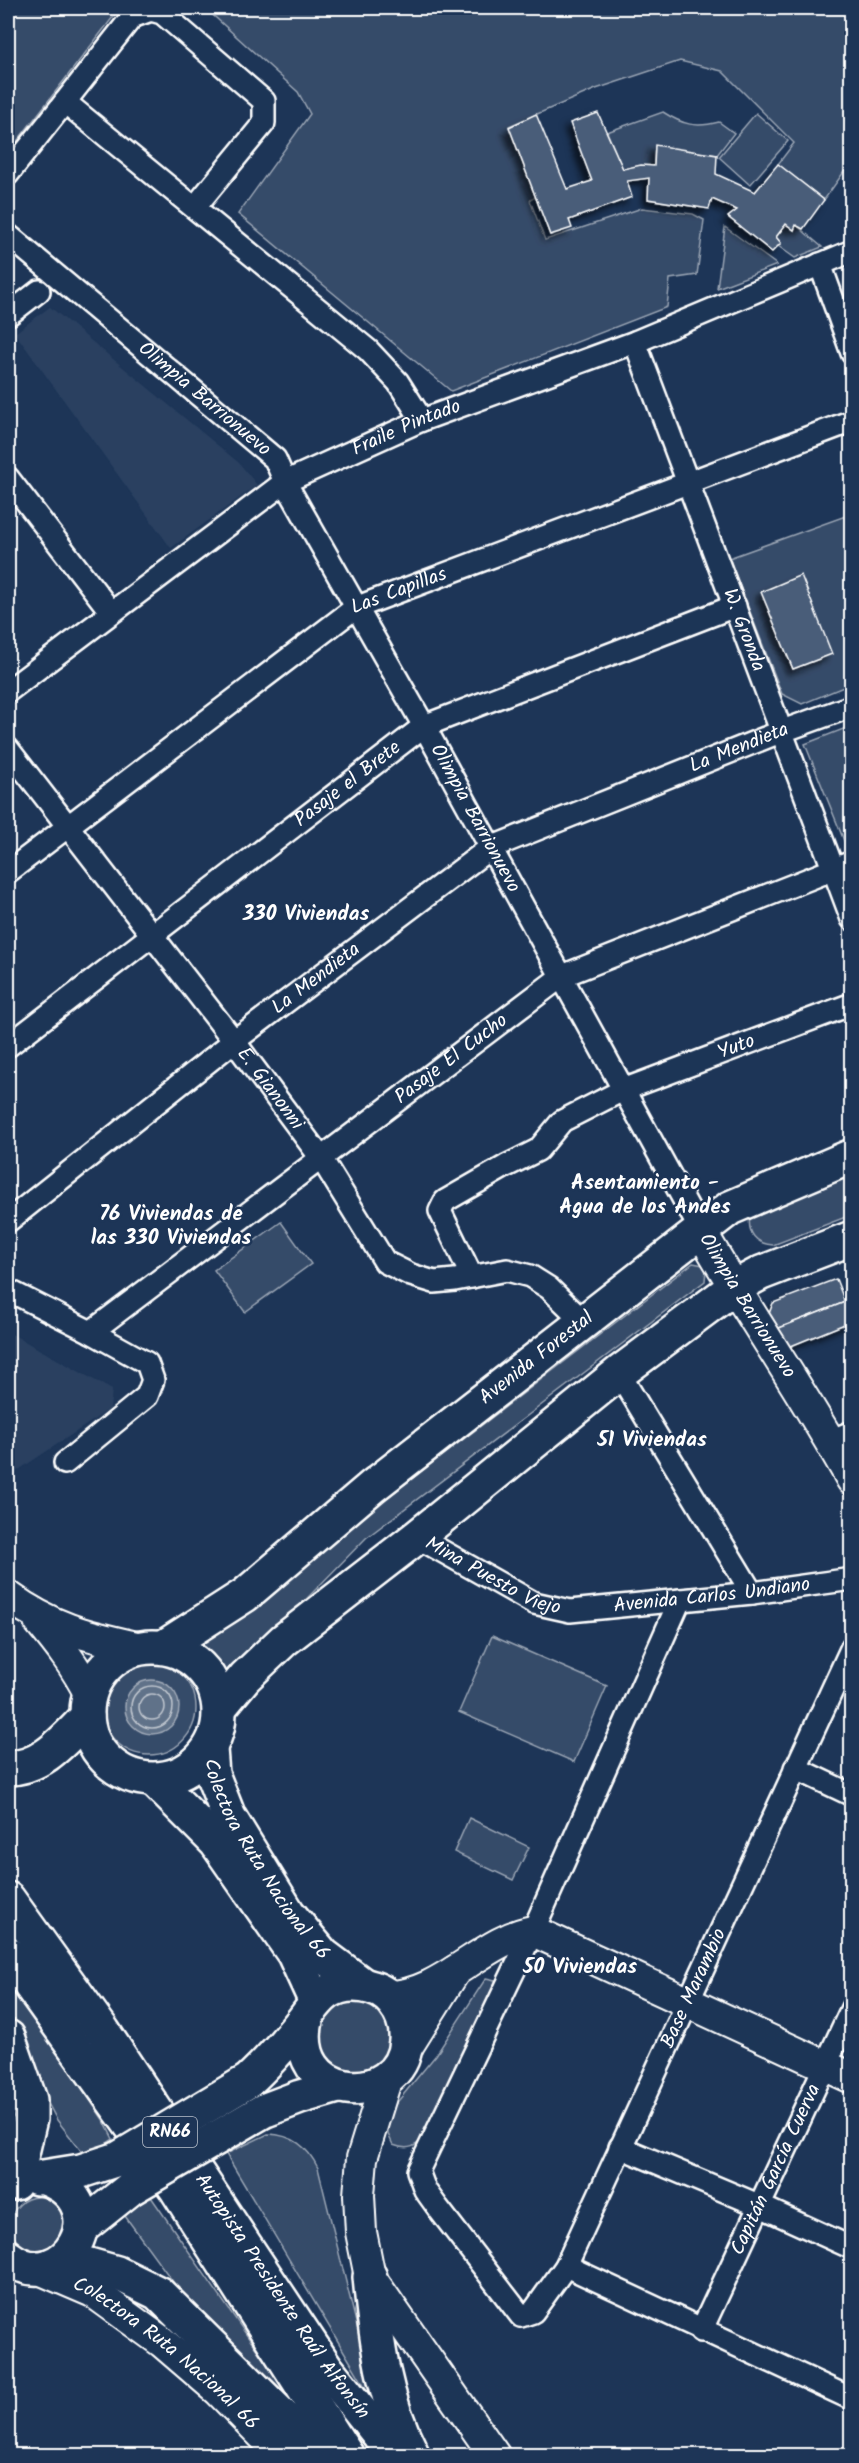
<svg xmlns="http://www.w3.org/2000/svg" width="859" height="2463" font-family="Kalam,sans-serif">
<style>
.built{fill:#2a4161}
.green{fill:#364b69;stroke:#9aa5b4;stroke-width:1.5}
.water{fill:#617289;stroke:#a0aab8;stroke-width:1.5}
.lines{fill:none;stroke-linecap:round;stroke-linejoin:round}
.shore{stroke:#c0c7d0;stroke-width:1.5}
.building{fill:#4a5d79;stroke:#fff;stroke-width:1.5;filter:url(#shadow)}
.street-casing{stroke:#fff;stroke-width:26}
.secondary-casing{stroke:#fff;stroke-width:34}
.primary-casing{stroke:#fff;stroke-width:38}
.highway-casing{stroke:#fff;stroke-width:38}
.street{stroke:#1d3557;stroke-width:21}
.secondary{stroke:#1d3557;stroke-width:30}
.primary{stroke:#1d3557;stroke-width:33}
.highway{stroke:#1d3557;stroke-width:33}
.primary-bridge-casing{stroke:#fff;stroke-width:38;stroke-linecap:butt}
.primary-bridge{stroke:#1d3557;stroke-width:33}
.labels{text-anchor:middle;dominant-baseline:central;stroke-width:5;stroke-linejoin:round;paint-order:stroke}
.shield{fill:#1d3557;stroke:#bbc2cd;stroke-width:1.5}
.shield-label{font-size:18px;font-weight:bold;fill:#fff}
.street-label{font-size:20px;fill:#fff;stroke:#1d3557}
.neighbourhood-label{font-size:21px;font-weight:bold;fill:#fff;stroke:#1d3557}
</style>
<defs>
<filter id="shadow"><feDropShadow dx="-5.5" dy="5.5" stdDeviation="3" flood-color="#0009"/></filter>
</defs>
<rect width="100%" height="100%" fill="#1d3557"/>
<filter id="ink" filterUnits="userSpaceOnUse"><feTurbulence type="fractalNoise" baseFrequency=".0167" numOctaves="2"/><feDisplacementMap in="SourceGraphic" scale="12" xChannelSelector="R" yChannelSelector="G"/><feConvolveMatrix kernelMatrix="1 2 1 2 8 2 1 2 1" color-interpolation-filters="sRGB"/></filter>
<g filter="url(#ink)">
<g class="built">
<polygon points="50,307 239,463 257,485 171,548 15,333"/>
<polygon points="8,1332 112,1390 110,1409 8,1477"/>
</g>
<g class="green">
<polygon points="8,8 120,8 8,153"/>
<polygon points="205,8 851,8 851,162 824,200 778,164 794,143 722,71 680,61 596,89 509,126 536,197 530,200 545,240 642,208 693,214 704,220 697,275 670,279 667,307 451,391 238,214 310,114 298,92"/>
<path d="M663,112c20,13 33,16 56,10l15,11 -17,22 -62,-9 -1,20 -31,3 -16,-37z"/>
<polygon points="756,113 788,141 750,185 719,157"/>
<polygon points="786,224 794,230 796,225 822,247 795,258 778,246 781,243 776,237"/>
<polygon points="725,227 777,265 717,288"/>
<polygon points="851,514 851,684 802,704 782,694 729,558"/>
<polygon points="851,726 852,846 847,848 805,744"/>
<path d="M851,1169v46l-78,30c-17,-1 -26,-12 -23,-29z"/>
<polygon points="281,1222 311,1264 245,1312 214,1270"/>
<polygon points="693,1263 703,1265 706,1269 705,1281 366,1538 224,1683 212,1660 189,1646 353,1524"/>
<polygon points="492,1636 607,1686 574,1762 459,1712"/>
<circle cx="149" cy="1708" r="47"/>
<polygon points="469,1818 529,1847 513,1880 454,1852"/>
<polygon points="8,1977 104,2121 113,2139 86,2157 57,2120 42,2092 8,2008"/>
<path d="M486,1978l9,2 1,5 -70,149c-9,13 -17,17 -33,11l-5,-11v-13l6,-15 42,-51z"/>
<circle cx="356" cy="2037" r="35"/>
<path d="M268,2134c25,1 39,12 50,34l47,191 7,31 -2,5 -144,-241z"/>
<polygon points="149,2194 284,2389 283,2394 190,2305 125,2216"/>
<circle cx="38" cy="2224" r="27"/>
</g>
<circle class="water" cx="152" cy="1707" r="27"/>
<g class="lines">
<g class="shore">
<circle cx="152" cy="1707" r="21"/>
<circle cx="152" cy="1707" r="13"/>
</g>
</g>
<g class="building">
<polygon points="598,113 623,169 641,165 654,166 655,145 717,155 716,174 755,192 778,164 824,200 803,229 796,225 794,230 786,224 776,237 781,243 772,252 728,217 737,210 712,199 709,209 648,199 649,178 627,181 632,197 569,220 572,228 550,235 509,127 536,114 567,189 592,181 570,123"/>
<polygon points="801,575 832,654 793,669 761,592"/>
<polygon points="836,1279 845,1302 774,1330 767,1319 773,1303"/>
<polygon points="845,1302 852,1321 786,1348 774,1330"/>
</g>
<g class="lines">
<g class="street-casing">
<g id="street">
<polyline points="65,102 368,350 398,382 422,420"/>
<polyline points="8,174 132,17 151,10 162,13 264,101 264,123 195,207"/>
<path id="s1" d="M8,235l267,224 10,23 139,244 277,505"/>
<polyline points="820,264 852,353"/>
<polyline points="8,315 39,291"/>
<path id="s2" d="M635,342l217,577"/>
<polyline points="8,478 111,612"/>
<path id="s3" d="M8,691l277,-209 137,-62 213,-78 217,-91"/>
<path id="s4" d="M8,749l226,292 87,117 64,104 26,13 23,7 21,-2 52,-10 23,6 19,12 35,34"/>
<path id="s5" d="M8,872l347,-264 497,-187"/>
<path id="s6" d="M8,1046l416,-320 311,-120"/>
<path id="s7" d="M8,1221l226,-180 256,-193 290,-116 72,-26"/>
<path id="s8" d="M472,1277l-32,-66 5,-10 61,-35 32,-16 24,-29 61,-31 229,-86"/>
<polyline points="8,1290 91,1332 147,1363 153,1380 147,1396 65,1463"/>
<path id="s9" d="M91,1332l471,-356 290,-114"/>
<polyline points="619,1373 752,1593"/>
<polyline points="830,1441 852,1432"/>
<path id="s10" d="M417,1537l117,66 36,8 182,-18 100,-14"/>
<path id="s11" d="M680,1600l-147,331 -115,240 7,19 13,18 83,108 12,-4 33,-46 286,-619"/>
<polyline points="795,1768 852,1795"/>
<polyline points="620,2147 758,2205 852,2248"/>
<polyline points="566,2266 852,2399"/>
<path id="s12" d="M701,2331l151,-323"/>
</g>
</g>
<g class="secondary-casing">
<g id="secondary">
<path id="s13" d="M701,1231c48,84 104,164 151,249"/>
<path d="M8,1596c45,33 80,40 133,52"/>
<path d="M39,1621c20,24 37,46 51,74"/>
<path d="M387,1996c53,1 95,-56 146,-65l319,147"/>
<polyline points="406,2049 455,1971"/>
<polyline points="387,2077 362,2158 359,2195 361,2232 370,2277 495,2456"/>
<path id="s14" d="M37,2268l56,24 69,50 57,49 64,65"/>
</g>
</g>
<g class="primary-casing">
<g id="primary">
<circle cx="153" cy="1713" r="66"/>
<path id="s15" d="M164,1647l81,-52 128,-109 357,-278 122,-52"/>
<polyline points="220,1707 245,1677 284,1640 417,1537 619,1373 733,1288 761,1273 852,1238"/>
<path id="s16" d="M210,1749l2,25 17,43 59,96 35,42 40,30"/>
<polyline points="154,1780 216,1842 294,1954 316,2002"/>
<path d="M248,2081c20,-18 36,-37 53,-58 9,-11 15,-22 26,-30 20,-14 53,-9 67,10 9,11 13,24 12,38 -5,70 -121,61 -99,-25"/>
<polyline points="263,2111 300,2097 338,2086"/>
<polyline points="37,2178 81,2171 118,2159"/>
<polyline points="81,2228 131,2188"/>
<path d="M8,2257c54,43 113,-52 36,-79"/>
</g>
</g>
<g class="highway-casing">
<g id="highway">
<path d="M8,1768c34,0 56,-28 79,-51"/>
<path id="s17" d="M8,1899l95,132 224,338 69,87"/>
<polyline points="8,1954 177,2190 347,2456"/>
<polyline points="8,2037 30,2100 30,2119 15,2183"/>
<polyline points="64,2258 117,2273 158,2293 323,2456"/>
<path d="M370,2277c6,63 13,122 43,179"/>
</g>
</g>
<use href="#street" class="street"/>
<use href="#secondary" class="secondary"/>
<use href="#primary" class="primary"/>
<use href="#highway" class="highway"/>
<g class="primary-bridge-casing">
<g id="primary-bridge">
<polyline points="118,2159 248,2081"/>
<polyline points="131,2188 263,2111"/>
</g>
</g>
<use href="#primary-bridge" class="primary-bridge"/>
</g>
</g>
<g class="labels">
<rect class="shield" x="143" y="2117" width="54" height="30" rx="4.5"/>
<g class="shield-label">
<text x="170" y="2132">RN66</text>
</g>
<g class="street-label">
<text stroke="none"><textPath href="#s1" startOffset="256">Olimpia Barrionuevo</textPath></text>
<text stroke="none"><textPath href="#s3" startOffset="480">Fraile Pintado</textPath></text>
<text stroke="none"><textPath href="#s5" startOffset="483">Las Capillas</textPath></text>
<text stroke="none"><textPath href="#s2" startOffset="308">W. Gronda</textPath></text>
<text stroke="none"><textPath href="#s7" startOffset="878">La Mendieta</textPath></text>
<text stroke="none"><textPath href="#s6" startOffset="429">Pasaje el Brete</textPath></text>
<text stroke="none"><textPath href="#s1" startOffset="760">Olimpia Barrionuevo</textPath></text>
<text stroke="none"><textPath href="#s7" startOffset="392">La Mendieta</textPath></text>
<text stroke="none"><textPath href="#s8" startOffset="418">Yuto</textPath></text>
<text stroke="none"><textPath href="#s9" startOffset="452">Pasaje El Cucho</textPath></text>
<text stroke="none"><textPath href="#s4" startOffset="429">E. Gianonni</textPath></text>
<text stroke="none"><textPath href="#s13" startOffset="88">Olimpia Barrionuevo</textPath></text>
<text stroke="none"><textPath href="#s15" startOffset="472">Avenida Forestal</textPath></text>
<text stroke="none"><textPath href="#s10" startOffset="86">Mina Puesto Viejo</textPath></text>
<text stroke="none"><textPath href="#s10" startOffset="314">Avenida Carlos Undiano</textPath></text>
<text stroke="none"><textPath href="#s16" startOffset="126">Colectora Ruta Nacional 66</textPath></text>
<text stroke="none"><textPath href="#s11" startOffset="1182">Base Marambio</textPath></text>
<text stroke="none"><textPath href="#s12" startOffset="178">Capitán García Cuerva</textPath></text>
<text stroke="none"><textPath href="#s17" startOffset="483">Autopista Presidente Raúl Alfonsín</textPath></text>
<text stroke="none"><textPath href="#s14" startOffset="156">Colectora Ruta Nacional 66</textPath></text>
</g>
<g class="neighbourhood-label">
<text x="306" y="914">330 Viviendas</text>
<text x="645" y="1183">Asentamiento -<tspan x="645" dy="24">Agua de los Andes</tspan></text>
<text x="171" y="1214">76 Viviendas de<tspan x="171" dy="24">las 330 Viviendas</tspan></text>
<text x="652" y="1440">51 Viviendas</text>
<text x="580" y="1967">50 Viviendas</text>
</g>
</g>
<rect width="859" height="2463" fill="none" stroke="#1d3557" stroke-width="30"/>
<rect x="15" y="15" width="829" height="2433" fill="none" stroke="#fff" stroke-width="2" filter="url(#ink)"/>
</svg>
